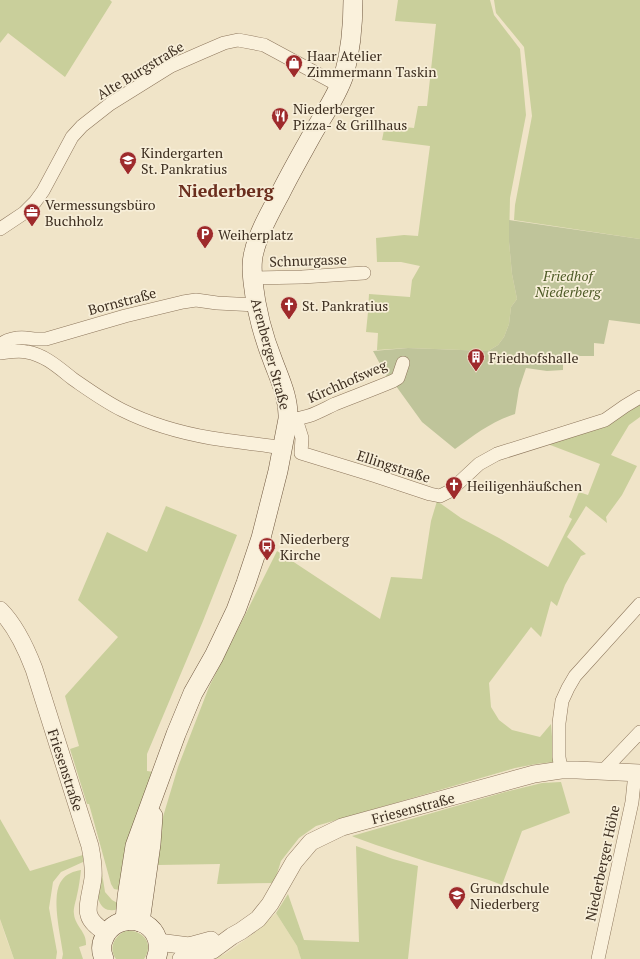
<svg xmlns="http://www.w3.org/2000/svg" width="640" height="959" font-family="'PT Serif',serif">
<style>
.farmland{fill:#e6deb5}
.green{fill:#c9cf9b}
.cemetery{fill:#bfc49a}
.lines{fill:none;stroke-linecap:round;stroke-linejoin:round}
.minor-casing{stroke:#8d765c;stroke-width:14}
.tertiary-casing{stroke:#8d765c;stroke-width:18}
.secondary-casing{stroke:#6f573f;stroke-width:20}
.minor{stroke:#faf1dc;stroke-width:13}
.tertiary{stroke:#faf1dc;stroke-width:17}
.secondary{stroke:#faf1dc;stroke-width:19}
.labels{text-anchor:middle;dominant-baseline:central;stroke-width:3.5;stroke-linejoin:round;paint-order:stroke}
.poi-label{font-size:14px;fill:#3d2e20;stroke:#f7eed8;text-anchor:start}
.street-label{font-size:14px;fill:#3d2e20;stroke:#f7eed8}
.park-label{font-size:14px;font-style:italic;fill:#4d5a26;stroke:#f7eed8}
.district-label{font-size:18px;font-weight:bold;fill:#6b2e1e;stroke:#f7eed8}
</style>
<rect width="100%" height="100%" fill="#f0e4c8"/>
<g class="farmland">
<polygon points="276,913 297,946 301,959 212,959 225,954 253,934"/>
<polygon points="0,919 6,938 14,959 0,959"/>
</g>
<g class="green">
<polygon points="0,0 110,0 112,2 65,77 8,33 0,43"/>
<polygon points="398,0 490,0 494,15 520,49 526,115 510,198 509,242 512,274 517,299 511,307 509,324 504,337 498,345 488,351 408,348 377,350 378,333 366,332 368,312 369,294 410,297 412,280 420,266 401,262 377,262 376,238 404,235 418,236 430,146 382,140 385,125 414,128 418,106 427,106 436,24 395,21"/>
<polygon points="494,0 640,0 640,239 514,220 515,205 532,116 524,47 496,13"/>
<polygon points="640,403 640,417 629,425 611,455 637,466 622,495 606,517 607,523 586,506 567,537 586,554 581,556 565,585 557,606 551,601 541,637 531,627 489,683 491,707 499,720 512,730 540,737 551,724 554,762 536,764 515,768 316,826 299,838 281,861 274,883 217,884 220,864 158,865 162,820 178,767 209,687 277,551 380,619 391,577 422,579 431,521 437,501 461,518 499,538 548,567 572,519 569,517 579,492 588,495 600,464 545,443"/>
<polygon points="166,506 237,535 203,621 147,754 147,771 154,772 124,891 114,889 111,884 89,804 87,804 70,749 79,746 65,696 118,637 78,600 107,532 147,552"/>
<polygon points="561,782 570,813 522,831 502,885 489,880 428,862 376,845 354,837 352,836 505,792 542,783"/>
<polygon points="0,819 30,871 83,855 83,862 61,872 53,882 49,908 57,952 56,959 14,959 0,919"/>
<polygon points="356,846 393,859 418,866 408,959 301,959 297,946 276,913 288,894 304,940 359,942"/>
<path d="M81,870c-1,8 -2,17 -4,25 -1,6 -4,13 -3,19 1,12 13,18 12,31l-7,2 4,12h-21l1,-5c-2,-18 -13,-59 -1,-74 4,-6 12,-9 19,-10z"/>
<path d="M102,873l3,19 7,8 9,5c-3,4 -6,6 -11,5 -7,0 -12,-8 -12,-14 0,-7 3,-16 4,-23z"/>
<path d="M125,931c17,-2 30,12 19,28h-28c-8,-11 -2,-22 9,-28z"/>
</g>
<path class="cemetery" d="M509,220l131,19v85l-31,-4 -5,24 -10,-1v13h-14l-17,-5v19l-16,1 -21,-3 -7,21 -4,25c-23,7 -41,21 -60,35l-33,-27 -26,-36 -9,-9 -14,-26 35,-3 80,3 10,-6 6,-8 5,-13 2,-17 6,-8 -5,-25 -3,-32z"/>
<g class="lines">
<g class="minor-casing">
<g id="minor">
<polyline points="0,229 24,213 35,202 43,191 72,137 82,126 110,104 171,66 203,52 224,43 238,40 264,45 340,86"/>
<polyline points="253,278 302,277 364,273"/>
<path d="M0,346c4,-7 19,-9 26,-8 4,0 7,1 10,1 3,0 6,0 10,0l79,-23 58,-14 13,-2 21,3 39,2"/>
<path d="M0,353c9,-1 18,-3 27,-1 18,3 32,16 46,27 16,11 31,22 49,31 26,13 60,23 89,28 24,4 48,6 72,10"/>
<path d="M288,419c18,1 32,-8 47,-15 20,-8 39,-15 58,-23l5,-3 5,-15"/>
<polyline points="296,419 302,438 301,453 376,476 430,494 440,496 450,491 479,464 497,454 605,420 625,406 640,397"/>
<polyline points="561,770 559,757 559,723 562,701 568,688 575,676 640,604"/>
<polyline points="603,771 640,732"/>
<polyline points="598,959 632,802 635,773"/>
</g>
</g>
<g class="tertiary-casing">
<g id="tertiary">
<path d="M0,610c16,16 26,38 34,59l56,177c2,10 4,21 3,32 -1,10 -7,29 -4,37 2,8 12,14 17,18"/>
<polyline points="158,942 189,946 211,940"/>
<polyline points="181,959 189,959 213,950 232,936 241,931 258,919 270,904 294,862 311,842 342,827 534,774 561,770 577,770 640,773"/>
</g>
</g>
<g class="secondary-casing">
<g id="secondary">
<path d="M125,921l2,-24 8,-51 41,-112 17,-41 21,-37 22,-46 10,-27 15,-45 17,-67 10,-52c1,-21 -8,-39 -15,-58 -10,-25 -17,-52 -20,-79 -1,-10 -2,-20 1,-30 4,-19 18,-43 27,-60 10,-20 21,-39 32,-59 11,-19 24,-37 31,-58 7,-25 9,-50 9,-75"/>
<polyline points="140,922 151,844 153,816"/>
<path d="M104,959c-3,-7 -3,-15 0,-21 11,-26 50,-22 54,5 1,6 0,11 -2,16"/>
</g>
</g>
<use href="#minor" class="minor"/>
<use href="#tertiary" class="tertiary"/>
<use href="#secondary" class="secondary"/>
</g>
<defs>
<g id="shop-pin" transform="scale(0.9)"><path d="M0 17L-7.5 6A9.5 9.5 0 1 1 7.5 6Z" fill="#9e2a2b" stroke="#f7eed8"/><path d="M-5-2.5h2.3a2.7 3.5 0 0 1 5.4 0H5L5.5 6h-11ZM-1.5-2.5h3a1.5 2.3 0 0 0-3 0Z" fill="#fff"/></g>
<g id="restaurant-pin" transform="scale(0.9)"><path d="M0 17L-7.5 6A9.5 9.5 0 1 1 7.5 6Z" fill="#9e2a2b" stroke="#f7eed8"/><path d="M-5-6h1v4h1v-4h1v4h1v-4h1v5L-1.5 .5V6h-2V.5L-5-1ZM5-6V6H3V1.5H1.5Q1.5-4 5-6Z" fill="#fff"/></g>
<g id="school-pin" transform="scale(0.9)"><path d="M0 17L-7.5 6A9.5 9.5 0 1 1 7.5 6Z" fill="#9e2a2b" stroke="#f7eed8"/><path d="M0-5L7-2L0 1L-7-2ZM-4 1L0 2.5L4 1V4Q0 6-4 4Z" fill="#fff"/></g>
<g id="office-pin" transform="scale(0.9)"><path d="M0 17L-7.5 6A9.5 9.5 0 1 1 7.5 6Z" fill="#9e2a2b" stroke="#f7eed8"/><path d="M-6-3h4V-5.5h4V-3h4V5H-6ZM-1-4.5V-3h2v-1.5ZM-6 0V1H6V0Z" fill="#fff"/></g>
<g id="parking-pin" transform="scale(0.9)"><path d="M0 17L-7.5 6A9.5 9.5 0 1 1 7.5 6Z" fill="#9e2a2b" stroke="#f7eed8"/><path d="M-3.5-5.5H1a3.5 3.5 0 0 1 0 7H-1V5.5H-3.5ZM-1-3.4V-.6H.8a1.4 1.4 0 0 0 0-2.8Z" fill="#fff"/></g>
<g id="church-pin" transform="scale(0.9)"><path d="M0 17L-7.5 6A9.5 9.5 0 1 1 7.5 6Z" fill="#9e2a2b" stroke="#f7eed8"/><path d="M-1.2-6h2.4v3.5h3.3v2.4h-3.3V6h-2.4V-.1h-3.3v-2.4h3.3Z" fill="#fff"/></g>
<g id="building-pin" transform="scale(0.9)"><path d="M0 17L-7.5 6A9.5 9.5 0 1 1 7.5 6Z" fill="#9e2a2b" stroke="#f7eed8"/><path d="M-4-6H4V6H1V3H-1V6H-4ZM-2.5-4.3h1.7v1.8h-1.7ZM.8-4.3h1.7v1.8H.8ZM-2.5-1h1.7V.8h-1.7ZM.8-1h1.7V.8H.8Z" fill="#fff"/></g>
<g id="bus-pin" transform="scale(0.9)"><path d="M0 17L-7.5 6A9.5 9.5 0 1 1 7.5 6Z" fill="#9e2a2b" stroke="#f7eed8"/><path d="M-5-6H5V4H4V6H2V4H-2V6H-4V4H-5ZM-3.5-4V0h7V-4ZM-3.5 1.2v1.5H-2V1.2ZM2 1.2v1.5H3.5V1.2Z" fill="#fff"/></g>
</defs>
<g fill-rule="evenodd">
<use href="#shop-pin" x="294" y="63"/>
<use href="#restaurant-pin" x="280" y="116"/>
<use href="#school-pin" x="128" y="160"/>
<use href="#office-pin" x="32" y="212"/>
<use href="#parking-pin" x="205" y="234"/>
<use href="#church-pin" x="289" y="305"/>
<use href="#building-pin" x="476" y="357"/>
<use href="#church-pin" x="454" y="485"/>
<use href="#bus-pin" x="267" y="546"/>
<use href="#school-pin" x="457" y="895"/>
</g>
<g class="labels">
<g class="poi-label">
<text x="307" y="55">Haar Atelier<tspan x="307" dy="16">Zimmermann Taskin</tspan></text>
<text x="293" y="108">Niederberger<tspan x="293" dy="16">Pizza- &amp; Grillhaus</tspan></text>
<text x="141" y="152">Kindergarten<tspan x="141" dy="16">St. Pankratius</tspan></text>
<text x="45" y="204">Vermessungsbüro<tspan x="45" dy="16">Buchholz</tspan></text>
<text x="218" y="234">Weiherplatz</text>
<text x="302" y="305">St. Pankratius</text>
<text x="489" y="357">Friedhofshalle</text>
<text x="467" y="485">Heiligenhäußchen</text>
<text x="280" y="538">Niederberg<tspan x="280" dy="16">Kirche</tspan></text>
<text x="470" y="887">Grundschule<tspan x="470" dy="16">Niederberg</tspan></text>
</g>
<g class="street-label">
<text transform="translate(140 70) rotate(-31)">Alte Burgstraße</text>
<text transform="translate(308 260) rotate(-2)">Schnurgasse</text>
<text transform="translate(122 301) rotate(-15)">Bornstraße</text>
<text transform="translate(271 354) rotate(75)">Arenberger Straße</text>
<text transform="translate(347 381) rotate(-24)">Kirchhofsweg</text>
<text transform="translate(394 466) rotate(18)">Ellingstraße</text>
<text transform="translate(66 770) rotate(72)">Friesenstraße</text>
<text transform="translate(413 808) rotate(-15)">Friesenstraße</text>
<text transform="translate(602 863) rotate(-78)">Niederberger Höhe</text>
</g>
<g class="park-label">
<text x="568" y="275">Friedhof<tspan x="568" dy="16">Niederberg</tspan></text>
</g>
<g class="district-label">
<text x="226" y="190">Niederberg</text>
</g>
</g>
</svg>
